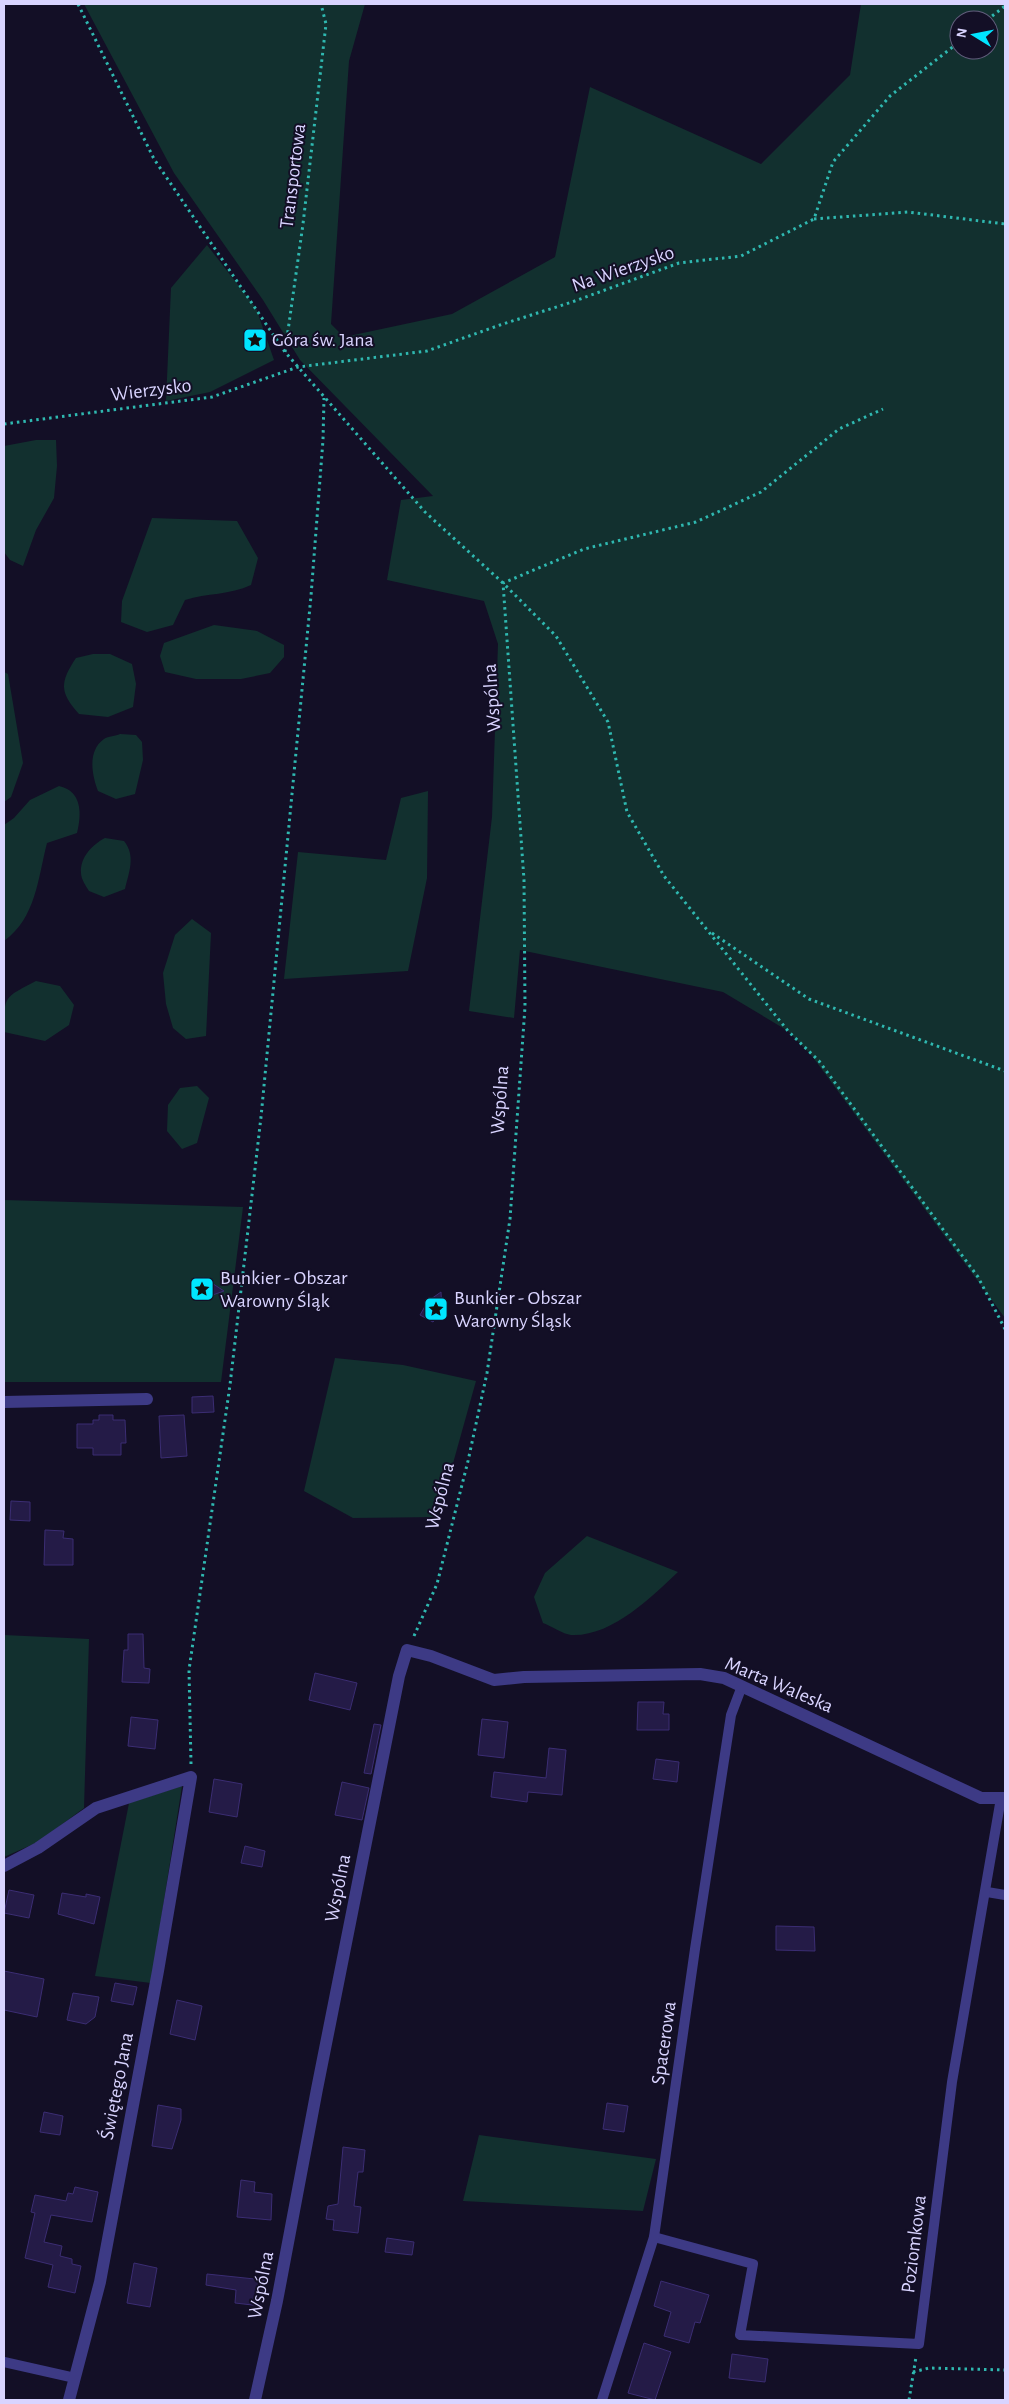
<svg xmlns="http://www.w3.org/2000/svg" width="1009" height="2404" font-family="'Alegreya Sans',sans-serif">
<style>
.green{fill:#12302f;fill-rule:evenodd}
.building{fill:#241b47;stroke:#3b2d73}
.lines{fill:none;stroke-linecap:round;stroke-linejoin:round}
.path{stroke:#2fb8b0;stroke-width:3;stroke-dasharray:2.5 4;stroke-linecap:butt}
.lane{stroke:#3d3a85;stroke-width:10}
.street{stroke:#3d3a85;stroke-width:12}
.labels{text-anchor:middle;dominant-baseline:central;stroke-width:4;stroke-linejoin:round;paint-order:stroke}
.street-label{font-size:20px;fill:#d9d4ff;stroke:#130f26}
.poi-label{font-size:20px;fill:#d9d4ff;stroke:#130f26;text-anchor:start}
</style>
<rect width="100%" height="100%" fill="#130f26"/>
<g class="green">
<path d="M84,4h281l-16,57 -18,263 13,13 108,-23 103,-57 35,-170 171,77 89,-89 11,-71h144v1314l-193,-262 -24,-25 -65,-39 -203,-42 -6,68 -45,-7 23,-194 6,-173 -14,-43 -97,-21 14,-80 32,-4 -133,-136 -37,-60 -89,-127zM959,20h30v30h-30z"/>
<polygon points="207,245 256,308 274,360 210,392 166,401 171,288"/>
<polygon points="36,440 56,440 57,466 54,498 36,530 23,566 10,560 4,552 4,446"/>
<path d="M152,518l85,3 21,37 -7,27c-21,10 -44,8 -66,15l-12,25 -26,7 -26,-10 1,-21z"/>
<polygon points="214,625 257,631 284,645 284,657 270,673 241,679 196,679 165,672 160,656 164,643"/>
<path d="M93,654h17l22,10 4,20 -3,23 -25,10 -29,-3c-20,-22 -19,-32 -3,-56z"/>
<polygon points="4,672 8,674 23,763 11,797 4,802"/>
<path d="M120,734l16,1 6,7 1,18 -8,34 -19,5 -18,-8c-6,-16 -11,-40 6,-52 4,-3 12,-3 16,-5z"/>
<path d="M59,786c23,5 23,28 18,47l-30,10c-9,35 -11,75 -43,98v-116l10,-7 16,-18z"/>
<polygon points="428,791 427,878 408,971 284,979 298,852 386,860 401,798"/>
<path d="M105,838l19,3c12,15 5,31 1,48l-21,8 -15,-6c-3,-5 -8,-12 -8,-18 -1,-16 11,-28 24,-35z"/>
<polygon points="192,919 211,933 206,1036 186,1039 173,1028 166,1004 163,973 175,935"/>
<path d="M36,981l24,5 14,19 -5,20 -24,16 -41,-9c0,-37 0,-34 32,-51z"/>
<polygon points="197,1086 209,1098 197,1143 182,1149 167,1131 168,1105 180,1088"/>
<polygon points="4,1200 243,1207 221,1382 4,1382"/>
<polygon points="335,1358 403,1365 476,1381 438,1517 353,1518 304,1491"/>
<path d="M587,1536l91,36c-27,25 -66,65 -107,63 -8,-1 -20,-9 -28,-12l-9,-26 11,-24z"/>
<polygon points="4,1635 89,1639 84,1808 38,1842 4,1857"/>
<polygon points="182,1786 151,1983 95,1976 129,1803"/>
<polygon points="479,2135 656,2159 643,2211 463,2201"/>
</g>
<g class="building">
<polygon points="204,1278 224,1291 204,1298 192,1297 194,1281"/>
<polygon points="441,1292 442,1311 433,1322 420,1315 428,1301"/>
<polygon points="213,1396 214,1412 192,1413 192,1397"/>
<polygon points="99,1415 113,1415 113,1420 125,1420 126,1443 121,1443 121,1455 93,1455 93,1448 77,1448 77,1424 93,1424 93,1420 99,1420"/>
<polygon points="184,1415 187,1456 161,1458 159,1416"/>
<polygon points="11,1501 30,1502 30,1521 10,1520"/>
<polygon points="45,1530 64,1531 63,1538 73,1539 73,1565 44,1565"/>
<polygon points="128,1634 143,1634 144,1668 150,1669 149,1683 122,1682 124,1650 128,1650"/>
<polygon points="315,1673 357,1683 350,1710 309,1700"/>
<polygon points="638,1702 664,1702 663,1714 669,1714 669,1730 637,1730"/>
<polygon points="131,1717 158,1720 155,1749 128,1746"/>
<polygon points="482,1719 508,1722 504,1758 478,1755"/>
<polygon points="374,1724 381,1725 371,1774 364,1773"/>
<polygon points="549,1748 566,1750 562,1795 528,1792 527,1802 491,1797 494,1772 546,1778"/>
<polygon points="656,1759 679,1762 677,1782 653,1779"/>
<polygon points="214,1779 242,1784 237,1817 209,1812"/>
<polygon points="342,1782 369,1788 362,1820 335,1815"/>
<polygon points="245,1846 265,1851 262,1867 241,1863"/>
<polygon points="9,1890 34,1895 29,1918 4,1913"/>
<polygon points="62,1893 86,1897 86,1894 100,1897 94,1924 58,1914"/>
<polygon points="776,1926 814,1927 815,1951 776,1950"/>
<polygon points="4,1971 44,1979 37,2017 4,2010"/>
<polygon points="115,1983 137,1987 133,2005 111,2001"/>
<polygon points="73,1993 99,1997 95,2017 86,2024 67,2020"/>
<polygon points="177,2000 202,2006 195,2040 170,2034"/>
<polygon points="607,2103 628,2106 624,2132 603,2129"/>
<polygon points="158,2105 181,2109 181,2120 172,2149 152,2146"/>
<polygon points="44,2112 63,2116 60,2135 40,2132"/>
<polygon points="343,2147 365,2150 363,2172 358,2172 354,2206 361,2207 358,2233 333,2230 334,2220 326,2219 328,2206 338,2204"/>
<polygon points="241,2180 255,2182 254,2192 272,2194 271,2220 237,2217"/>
<polygon points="75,2187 98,2192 92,2222 51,2215 44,2242 62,2246 60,2256 72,2259 72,2264 81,2266 75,2293 48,2287 53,2265 25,2258 35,2213 31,2212 35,2195 66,2201 68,2193 73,2194"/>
<polygon points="387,2238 414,2242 412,2255 385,2252"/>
<polygon points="134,2263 157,2268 150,2307 127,2303"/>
<polygon points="207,2274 264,2280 261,2306 235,2303 236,2290 206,2285"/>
<polygon points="661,2281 709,2295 700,2323 695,2322 689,2343 664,2336 671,2312 654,2306"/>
<polygon points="644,2343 671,2352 655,2400 628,2393"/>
<polygon points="732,2354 768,2359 765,2382 729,2378"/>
</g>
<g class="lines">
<g class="path">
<polyline points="78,4 154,159 285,352 425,512 503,583 556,636 608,722 627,812 664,876 788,1031 819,1061 978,1277 1005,1329"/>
<polyline points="987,20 1005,6"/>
<polyline points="814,219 908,212 1005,224"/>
<polyline points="285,352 303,224 326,24 321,4"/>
<polyline points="4,424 212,397 298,367 427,351 500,325 572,302 679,263 741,256 814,219 833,162 890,96 959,42"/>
<polyline points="712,933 809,999 1005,1071"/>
<polyline points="414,1636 437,1584 468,1461 487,1373 510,1219 525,1007 524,880 503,583 584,549 696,522 761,492 839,429 883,409"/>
<polyline points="191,1764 189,1670 230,1385 261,1117 311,596 323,440 324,398"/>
<polyline points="913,2372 929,2368 1005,2370"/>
<polyline points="909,2400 916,2357"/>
</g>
<g class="lane">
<polyline points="987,1892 1005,1895"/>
<polyline points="654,2237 753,2264 740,2335 919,2344 952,2082 1001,1798"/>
<polyline points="4,2362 75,2378"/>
<polyline points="602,2400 654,2237 695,1949 731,1715 742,1686"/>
</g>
<g class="street">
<polyline points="4,1402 147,1399"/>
<polyline points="4,1866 38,1848 96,1808 191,1777 158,1971 100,2282 69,2400"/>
<polyline points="255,2400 277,2301 317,2089 399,1676 407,1650 431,1656 494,1680 524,1677 700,1674 724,1678 981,1798 1005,1798"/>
</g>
</g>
<defs>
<g id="sight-square" transform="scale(1.25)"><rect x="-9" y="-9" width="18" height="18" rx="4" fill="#00e5ff" stroke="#130f26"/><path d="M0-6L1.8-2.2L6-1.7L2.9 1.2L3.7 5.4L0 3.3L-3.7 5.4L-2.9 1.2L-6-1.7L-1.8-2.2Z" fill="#111"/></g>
</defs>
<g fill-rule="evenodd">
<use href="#sight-square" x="255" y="340"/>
<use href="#sight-square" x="202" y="1289"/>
<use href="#sight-square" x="436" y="1309"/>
</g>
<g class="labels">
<g class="street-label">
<text transform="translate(293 176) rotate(-83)">Transportowa</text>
<text transform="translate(623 269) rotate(-19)">Na Wierzysko</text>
<text transform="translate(151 390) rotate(-7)">Wierzysko</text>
<text transform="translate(492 698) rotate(-94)">Wspólna</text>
<text transform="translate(500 1100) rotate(-86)">Wspólna</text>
<text transform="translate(440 1496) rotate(-76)">Wspólna</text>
<text transform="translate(779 1685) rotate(23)">Marta Waleska</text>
<text transform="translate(338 1888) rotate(-79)">Wspólna</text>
<text transform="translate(664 2043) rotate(-82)">Spacerowa</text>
<text transform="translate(117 2086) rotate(-79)">Świętego Jana</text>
<text transform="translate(914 2244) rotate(-83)">Poziomkowa</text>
<text transform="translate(261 2285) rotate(-79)">Wspólna</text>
</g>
<g class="poi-label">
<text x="272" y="340">Góra św. Jana</text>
<text x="220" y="1278">Bunkier - Obszar<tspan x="220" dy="23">Warowny Śląk</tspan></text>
<text x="454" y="1298">Bunkier - Obszar<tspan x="454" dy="23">Warowny Śląsk</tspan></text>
</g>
</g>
<rect width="1009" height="2404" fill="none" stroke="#d9d4ff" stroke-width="10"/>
<g transform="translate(974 35) rotate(280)"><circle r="24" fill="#130f26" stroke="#625e7d"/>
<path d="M0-4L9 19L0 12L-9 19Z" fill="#00e5ff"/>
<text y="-8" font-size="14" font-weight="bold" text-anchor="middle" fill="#d9d4ff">N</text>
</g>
</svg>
